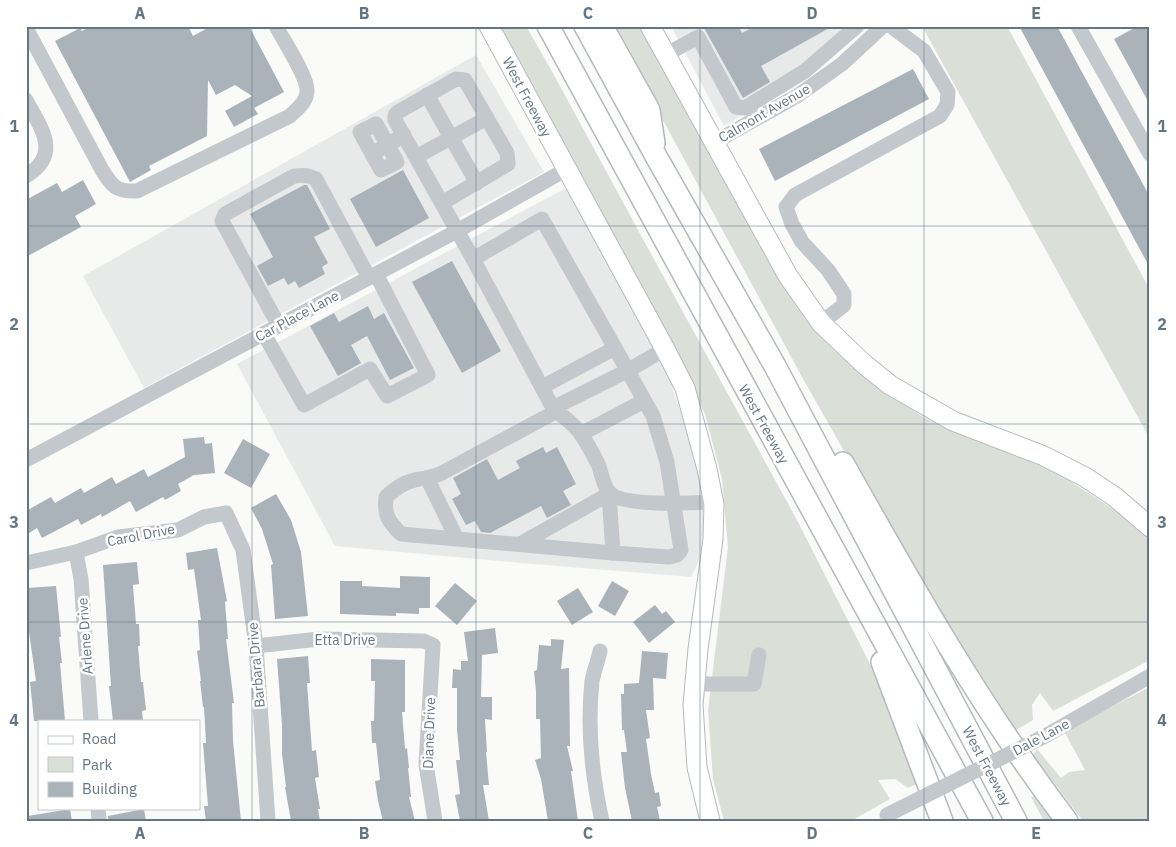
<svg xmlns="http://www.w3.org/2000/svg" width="1176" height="847" font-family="'IBM Plex Sans',sans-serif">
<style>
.built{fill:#e8e9e9}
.green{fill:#dadfd7}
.building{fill:#aab3b9}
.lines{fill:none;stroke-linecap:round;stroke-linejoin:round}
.major-casing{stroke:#b5babe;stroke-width:21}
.highway-casing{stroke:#b4b9bd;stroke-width:24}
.minor{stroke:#c3c8cc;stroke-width:15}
.major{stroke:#fff;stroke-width:19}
.highway{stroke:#fff;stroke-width:21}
.minor-bridge{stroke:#c3c8cc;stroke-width:15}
.grid{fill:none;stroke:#657683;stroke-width:1;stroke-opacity:0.55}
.labels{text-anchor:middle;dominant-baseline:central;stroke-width:5;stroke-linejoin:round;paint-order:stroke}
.street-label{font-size:14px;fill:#657683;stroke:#fff}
.neatline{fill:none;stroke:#657683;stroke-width:2}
.grid-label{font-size:16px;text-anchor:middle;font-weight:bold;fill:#657683}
</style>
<rect width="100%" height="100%" fill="#fafaf8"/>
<g class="built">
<polygon points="671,26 863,26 816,70 724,126"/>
<polygon points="476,55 544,172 144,388 83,276"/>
<polygon points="566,188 667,371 702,479 707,518 699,561 691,577 521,563 335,546 237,364"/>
</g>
<g class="green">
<polygon points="497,26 526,26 554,75 644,241 797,520 869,662 919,783 908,788 895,779 878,780 890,799 851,821 724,821 713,779 708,710 728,547 722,479 705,414 683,369"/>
<polygon points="612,26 642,26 813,325 844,359 881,389 923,417 955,432 1056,472 1127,518 1150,539 1150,660 1053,711 1040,693 1032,705 1033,720 1016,730 937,607 860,479 802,377"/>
<polygon points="922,26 1007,26 1150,290 1150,439"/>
<polygon points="1150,687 1150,821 1083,821 1033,755 1037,749 1061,778 1069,772 1085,770 1064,731"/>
<polygon points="1037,795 1055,821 1044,821 1031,797"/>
</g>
<g class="building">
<polygon points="91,26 188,26 193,36 211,26 249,26 284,92 254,108 258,114 234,127 225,111 252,96 235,85 216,95 208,80 207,136 149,166 151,170 130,182 55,41 80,28 82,31"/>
<polygon points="703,26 738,26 742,33 755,26 833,26 761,66 770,82 743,98"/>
<polygon points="1019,26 1057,26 1083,74 1150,197 1150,268"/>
<polygon points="1138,26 1146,26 1150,34 1150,105 1114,39"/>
<polygon points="913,69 929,99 775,181 759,149"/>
<polygon points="403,170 429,218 376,247 350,199"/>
<polygon points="83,180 96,204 75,216 81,227 26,257 26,200 57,183 62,192"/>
<polygon points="304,185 307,185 330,229 314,237 328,263 322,267 325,274 299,288 295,281 288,285 284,278 268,286 257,266 273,257 250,214"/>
<polygon points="452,261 501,351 462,373 412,282"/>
<polygon points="368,306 374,319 384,313 414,368 390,380 367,336 351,345 361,363 338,376 310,326 334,313 339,322"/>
<polygon points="204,437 205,444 212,443 215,473 194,475 178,484 181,491 165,500 163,497 136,512 130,501 102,517 101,514 81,525 78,519 42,538 37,528 26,535 26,511 51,497 55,503 81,488 84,493 112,477 116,484 144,469 148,477 185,457 183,439"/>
<polygon points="243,439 270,454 251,488 224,473"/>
<polygon points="543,447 546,453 557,447 576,484 563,491 571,505 547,518 541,506 490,533 481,532 475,521 466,525 452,499 461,494 453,478 487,459 498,480 520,468 516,461"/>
<polygon points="276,494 291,520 301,552 308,616 275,619 271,565 273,564 262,529 251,508"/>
<polygon points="217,548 227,601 225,602 228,639 226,639 234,703 232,703 233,741 241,821 206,821 204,806 208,806 203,743 206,743 204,707 203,707 200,681 201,681 197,651 200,650 198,620 201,620 194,569 188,570 186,553"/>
<polygon points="137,562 139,584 133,585 136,624 139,624 140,646 138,646 141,682 143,682 146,710 142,711 143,721 113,721 109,686 111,686 103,565"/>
<polygon points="400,576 430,577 430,608 419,608 419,614 396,613 396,616 340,614 340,581 362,581 362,586 400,588"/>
<polygon points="612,581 629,591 615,616 598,606"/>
<polygon points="455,583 477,601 457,625 435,606"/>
<polygon points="56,586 61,637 59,637 62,663 60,663 65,721 34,721 30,682 36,681 27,618 29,618 27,588"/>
<polygon points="578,588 593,612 572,625 557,601"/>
<polygon points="655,605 662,614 666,611 675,622 649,643 633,622"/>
<polygon points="495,628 498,653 482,655 481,697 492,697 492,720 485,719 487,752 486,752 489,785 483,785 489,821 460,821 455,795 460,794 456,760 460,760 457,730 457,688 452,688 453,669 461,670 461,661 468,661 464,632"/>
<polygon points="551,639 564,640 561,669 569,668 570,746 567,746 573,771 571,771 578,821 548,821 541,779 535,760 541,758 540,719 536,719 536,691 534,671 537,670 539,645 551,646"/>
<polygon points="642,651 668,653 666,679 653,678 654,710 646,710 650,738 646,739 651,774 655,793 659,792 661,806 657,807 660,821 632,821 625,788 621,752 627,752 624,730 622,730 621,694 624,694 624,684 639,683"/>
<polygon points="308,656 310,683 307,683 312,751 316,750 319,777 315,778 320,809 318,809 320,821 291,821 285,787 286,787 282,754 282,725 277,659"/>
<polygon points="371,659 405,660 405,712 402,712 405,749 407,748 409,768 408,768 411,797 409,797 415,821 383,821 378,801 375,781 380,780 376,743 372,743 371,721 374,721 375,681 371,681"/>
<polygon points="70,809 72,821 29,821 28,816"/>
<polygon points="144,809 146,821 108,821 108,816"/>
</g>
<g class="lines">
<g class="major-casing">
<g id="major">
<polyline points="489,26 665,349 685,388 707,469 714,504 713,539 698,649 693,705 697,767 710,821"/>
<polyline points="650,26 788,276 821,323 864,364 890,385 953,421 1044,456 1085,477 1115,497 1150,527"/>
</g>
</g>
<g class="highway-casing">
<g id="highway">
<polyline points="548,26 982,821"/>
<polyline points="585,26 657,158 775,366 1016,821"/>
<polyline points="602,26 649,110 654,143"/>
<path d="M843,463c69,123 138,245 224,358"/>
<polyline points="882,662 942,821"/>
</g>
</g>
<g class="minor">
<polyline points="1078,26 1150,154"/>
<path d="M26,28l76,142c10,16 14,22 35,21l153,-75c7,-7 17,-14 17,-25 1,-14 -24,-51 -31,-65"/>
<polyline points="665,55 698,37 736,107 745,108 805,71 857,26"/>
<polyline points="427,95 477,183"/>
<path d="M26,100c15,28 36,54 0,76"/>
<polyline points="713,143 797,96 842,64 883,26"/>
<polyline points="372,154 381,170 397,162 376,124 360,132 372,154 404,135"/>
<polyline points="416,157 487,118"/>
<polyline points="442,203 508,164 507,153 465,80 456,79 398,112 395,115 395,120 473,259 553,408 627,371 665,349"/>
<polyline points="473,259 542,219 615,348"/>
<polyline points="821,323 844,305 844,294 828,270 802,242 792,224 786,207 795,195 940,116 947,105 948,92 924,51 891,26"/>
<path d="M279,326l-57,-105 3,-7 69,-38c9,-1 15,-1 22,3l53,99"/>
<polyline points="264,334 304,405 370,369 387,396 428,375 376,274"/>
<path d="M553,408c9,8 21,16 28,26 6,9 12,20 17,30 4,9 4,20 11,28 12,15 84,11 104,10"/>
<polyline points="581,434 644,401"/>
<polyline points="26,460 457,231 567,169"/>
<polyline points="427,478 440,474 557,411"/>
<path d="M457,539l-30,-61c-18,2 -27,6 -41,19 -2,18 2,24 15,37l212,19"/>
<polyline points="520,544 609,494 613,553 669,557 677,555 681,550 667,462 653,416 615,348 542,387"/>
<polyline points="76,552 81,579 91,721"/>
<polyline points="26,563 76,552 118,537 178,530 204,517 226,513 243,550 256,646 268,821"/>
<polyline points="256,646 319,639 424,641 433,645 426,764 435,821"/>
<path d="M600,651c-2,10 -6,20 -8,30 -5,47 0,95 10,140"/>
<polyline points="695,684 754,684 759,655"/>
<polyline points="1047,735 1150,676"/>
<polyline points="98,808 99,821"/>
</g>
<use href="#major" class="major"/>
<use href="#highway" class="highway"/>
<polyline class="minor-bridge" points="887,815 1047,735"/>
</g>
<path class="grid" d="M252,26v795M476,26v795M700,26v795M924,26v795M26,226h1124M26,424h1124M26,622h1124"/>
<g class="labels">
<g class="street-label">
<text transform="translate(527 97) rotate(62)">West Freeway</text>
<text transform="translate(764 113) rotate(-30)">Calmont Avenue</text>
<text transform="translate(297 316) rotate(-28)">Car Place Lane</text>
<text transform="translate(764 424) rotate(61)">West Freeway</text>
<text transform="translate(141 535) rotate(-11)">Carol Drive</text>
<text transform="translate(85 636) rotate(-94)">Arlene Drive</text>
<text x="345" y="640">Etta Drive</text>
<text transform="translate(256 665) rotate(-95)">Barbara Drive</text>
<text transform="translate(429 733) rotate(-88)">Diane Drive</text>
<text transform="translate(1041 737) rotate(-28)">Dale Lane</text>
<text transform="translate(987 766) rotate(62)">West Freeway</text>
</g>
</g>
<rect width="1176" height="847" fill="none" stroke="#ffffff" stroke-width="55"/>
<rect x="38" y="720" width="162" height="90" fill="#ffffff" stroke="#c1c8cd"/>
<rect x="48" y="736" width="25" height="8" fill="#ffffff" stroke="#c1c8cd"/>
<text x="82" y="744" font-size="15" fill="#657683">Road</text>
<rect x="48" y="757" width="25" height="15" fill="#dadfd7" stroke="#c1c8cd"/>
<text x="82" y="770" font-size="15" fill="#657683">Park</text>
<rect x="48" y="782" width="25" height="15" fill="#aab3b9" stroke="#c1c8cd"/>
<text x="82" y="794" font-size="15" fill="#657683">Building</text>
<rect x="28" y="28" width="1120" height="792" class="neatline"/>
<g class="grid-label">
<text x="140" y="19">A</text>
<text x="364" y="19">B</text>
<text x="588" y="19">C</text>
<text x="812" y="19">D</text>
<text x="1036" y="19">E</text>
<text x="14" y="132">1</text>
<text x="1162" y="132">1</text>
<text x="14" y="330">2</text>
<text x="1162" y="330">2</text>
<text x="14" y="528">3</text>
<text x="1162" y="528">3</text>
<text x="14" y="726">4</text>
<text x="1162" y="726">4</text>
<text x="140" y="839">A</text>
<text x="364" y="839">B</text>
<text x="588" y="839">C</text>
<text x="812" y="839">D</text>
<text x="1036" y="839">E</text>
</g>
</svg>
